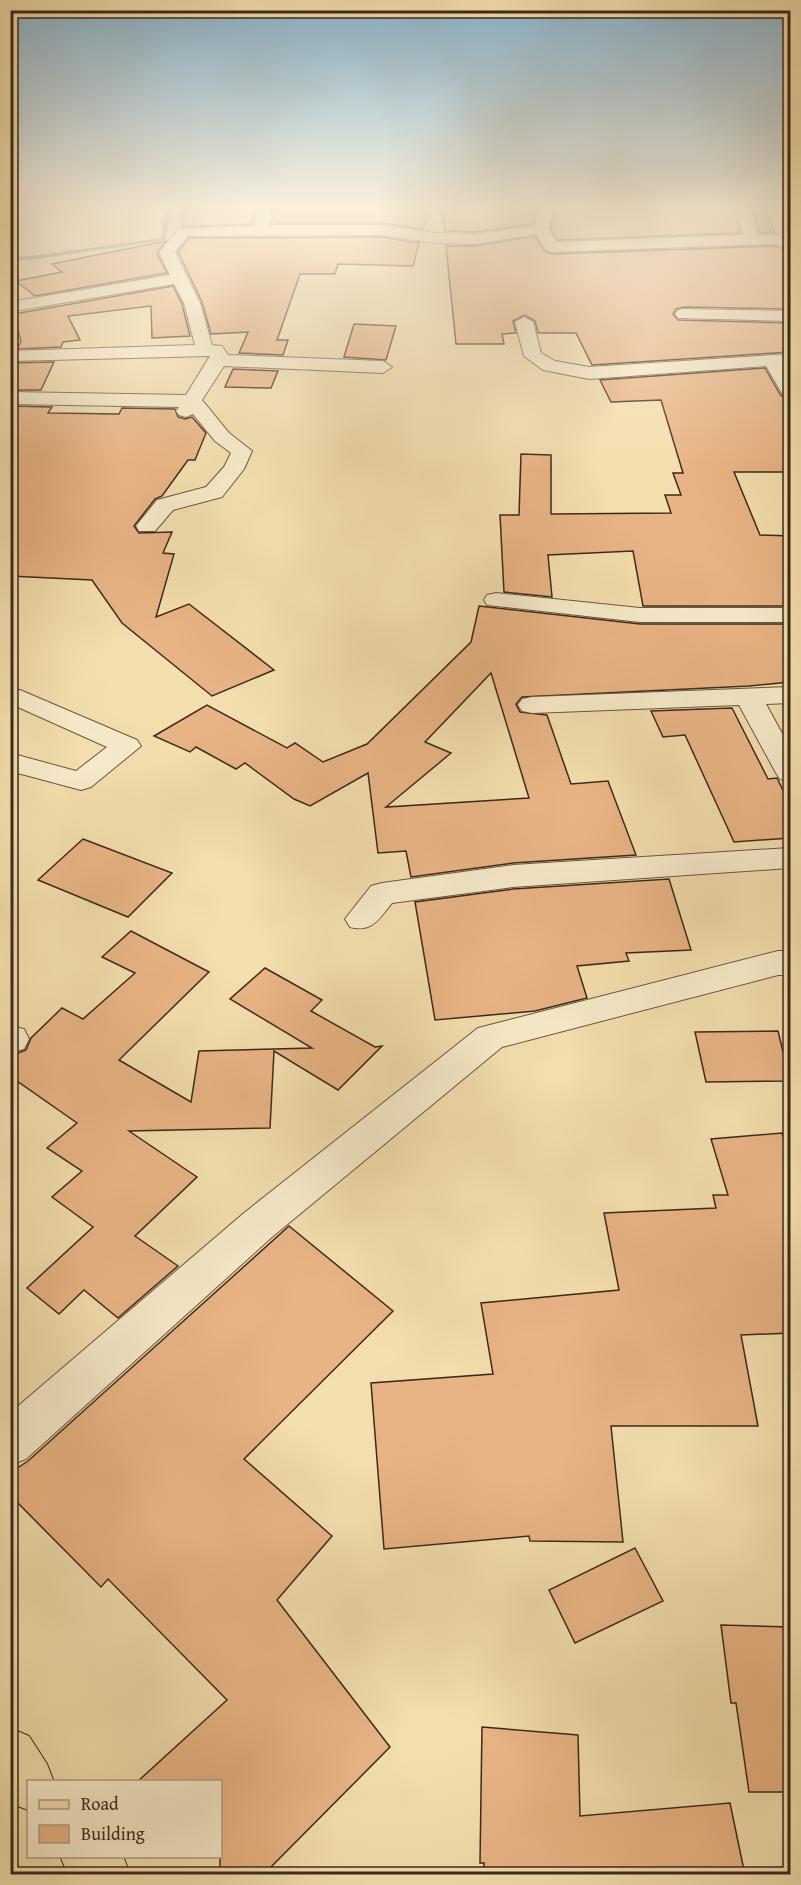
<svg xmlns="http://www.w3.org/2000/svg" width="801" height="1885" font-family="'Gentium Book Plus',serif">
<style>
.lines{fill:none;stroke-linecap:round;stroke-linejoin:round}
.stream{fill:#778177;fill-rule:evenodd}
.building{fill:#e9b485;stroke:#3d291d;stroke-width:1.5;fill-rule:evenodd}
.minor-casing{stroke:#6a5641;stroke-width:2}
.major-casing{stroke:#3d291d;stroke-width:2}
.minor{fill:#f7eaca;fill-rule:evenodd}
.major{fill:#f3deae;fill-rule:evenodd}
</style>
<rect width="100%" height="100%" fill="#f3deae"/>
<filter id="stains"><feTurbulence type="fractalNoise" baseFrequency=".00333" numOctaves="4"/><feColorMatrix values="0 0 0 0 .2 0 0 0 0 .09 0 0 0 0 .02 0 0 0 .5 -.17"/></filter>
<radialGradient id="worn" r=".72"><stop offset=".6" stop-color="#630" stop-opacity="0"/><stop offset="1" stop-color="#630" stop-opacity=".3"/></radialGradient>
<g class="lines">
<polygon class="stream" points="167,205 173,205 165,240 31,260 10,261 10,257 31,256 161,238"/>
</g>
<g class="building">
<polygon points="181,205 256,205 252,224 183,227"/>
<polygon points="274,205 430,205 423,229 381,223 272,223"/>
<polygon points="442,205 538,205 532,224 476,232 445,231"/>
<polygon points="556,205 734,205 740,233 557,240 551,229"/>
<polygon points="752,205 762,205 775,232 760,233"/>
<polygon points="535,236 544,251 551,254 774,246 783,249 790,264 790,309 684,307 676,309 673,314 678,320 790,323 790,352 592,365 576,333 538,333 535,321 525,315 513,321 516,333 502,334 504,344 456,344 446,246 476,246"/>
<polygon points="381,237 419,243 413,266 338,264 335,274 300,274 277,340 288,340 283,355 239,353 248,332 211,334 202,302 178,252 189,238"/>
<polygon points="166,241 157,253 167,273 35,296 16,281 62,272 52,264"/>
<polygon points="173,286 182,304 190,336 152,338 151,306 68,316 80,340 63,342 61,347 17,349 21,342 14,314"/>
<polygon points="354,324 396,326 386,360 344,357"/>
<polygon points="54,362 41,390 10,390 10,363"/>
<polygon points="765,368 781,396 790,399 790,472 734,472 760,535 790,536 790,606 643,606 633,551 548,555 552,597 504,592 500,515 519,515 521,454 551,455 551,514 671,513 665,495 681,495 673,473 683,473 661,400 611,402 600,380"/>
<polygon points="233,369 278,371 271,388 225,387"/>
<polygon points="10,406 52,407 48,413 119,414 122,408 175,409 178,417 185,419 192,417 206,433 195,460 188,460 162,496 155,499 134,526 139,533 172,532 163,553 174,554 156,617 189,604 274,670 212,696 122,623 92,580 10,576"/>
<path d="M479,606l161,18h150v58l-41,4 -227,11 -6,7 4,8 27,3 24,69 37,-3 28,74 -123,8 -102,14 -5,-26 -28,2 -10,-80 -58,33 -16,-7 -49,-36 -9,6 -40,-22 -6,5 -36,-16 53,-31 80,43 8,-5 28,19 44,-18 104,-102zM491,673l38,125 -143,9 65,-54 -26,-11z"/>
<polygon points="732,708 768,779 777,778 790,805 790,838 734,842 685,735 663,737 651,711"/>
<polygon points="83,839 172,873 128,917 38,880"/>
<polygon points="669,879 691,950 626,953 629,961 577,966 587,998 535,1011 435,1020 415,902 513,889"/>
<polygon points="131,931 209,972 119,1060 191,1102 199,1051 312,1048 230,999 265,968 322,1000 311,1011 375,1047 382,1046 338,1090 274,1051 270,1128 129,1131 197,1177 135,1236 178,1266 118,1318 84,1290 59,1314 27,1288 93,1227 52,1197 82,1171 47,1148 77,1123 10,1076 10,1056 26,1050 31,1038 62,1008 83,1019 135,973 102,957"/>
<polygon points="778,1031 790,1081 706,1082 695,1032"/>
<polygon points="782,1133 790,1156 790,1333 741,1335 758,1426 611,1426 623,1542 530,1541 529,1536 384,1549 371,1383 493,1374 481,1303 619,1290 604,1213 716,1208 713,1195 728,1195 711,1139"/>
<polygon points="289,1226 393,1311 244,1459 332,1536 277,1600 390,1747 263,1875 220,1875 220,1782 137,1782 227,1700 108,1579 101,1587 10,1495 10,1473 28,1461"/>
<polygon points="635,1548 663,1601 575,1643 549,1590"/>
<polygon points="721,1625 790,1627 790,1792 749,1792 736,1703 731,1703"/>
<polygon points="482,1727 578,1735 580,1816 730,1803 745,1875 484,1875 484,1863 480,1863"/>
</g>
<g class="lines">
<g class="minor-casing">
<g id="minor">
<polygon points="258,205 272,205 269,225 381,225 434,233 476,234 534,226 540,205 554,205 549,229 556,242 743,235 736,205 750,205 758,235 775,234 790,239 790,248 774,244 551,252 546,250 536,234 476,244 434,243 381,235 188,236 175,252 200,303 212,345 222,346 228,355 383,361 392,367 383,373 224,366 202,400 229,433 252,451 244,469 222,497 173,510 155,531 139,531 136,526 157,500 206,487 224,467 231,453 215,441 193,414 186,417 179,415 176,411 179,407 10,404 10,392 186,395 210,356 10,361 10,351 195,345 184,303 174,284 10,312 10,302 170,275 159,252 179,229 254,226"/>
<polygon points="684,309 790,311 790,321 678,318 675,314 678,310"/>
<polygon points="524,317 533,322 541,353 555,361 589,367 790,354 790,364 784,365 790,376 790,397 783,395 766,366 589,379 543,370 524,356 515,322"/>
<polygon points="496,593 640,608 790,608 790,622 640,622 487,605 484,600 487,595"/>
<polygon points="790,687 790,703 766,704 790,748 790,782 780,779 776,773 739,705 532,713 522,711 518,705 522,699 532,697"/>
<polygon points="20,690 137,740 141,746 91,787 81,790 10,771 10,753 76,771 107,747 11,704 11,692"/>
<path d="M790,848v20l-277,19 -121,16c-13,16 -20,30 -42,24l-5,-8 26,-33 11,-3 131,-18z"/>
<polygon points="778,951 790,951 790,975 778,975 502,1047 272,1237 26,1459 10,1465 10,1413 244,1213 478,1028"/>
<polygon points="10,1026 24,1029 29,1039 24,1049 11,1052"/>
</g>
</g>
<g class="major-casing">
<g id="major">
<polygon points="10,1728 29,1736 47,1764 54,1782 28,1782 28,1810 10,1803"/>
<polygon points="60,1856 123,1856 130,1874 68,1874"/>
</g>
</g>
<use href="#minor" class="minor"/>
<use href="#major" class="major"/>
</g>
<linearGradient id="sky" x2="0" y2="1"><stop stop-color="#8ab7d3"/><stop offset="0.44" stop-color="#faf0db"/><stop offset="1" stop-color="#faf0db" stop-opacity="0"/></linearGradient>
<rect width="801" height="469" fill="url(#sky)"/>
<rect width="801" height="1885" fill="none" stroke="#f3deae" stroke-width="36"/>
<rect x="12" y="12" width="777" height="1861" fill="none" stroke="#3d291d" stroke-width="3"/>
<rect x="18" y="18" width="765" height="1849" fill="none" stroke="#3d291d" stroke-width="1.5"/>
<rect x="27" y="1780" width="195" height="78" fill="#f7eaca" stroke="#ad9d85" stroke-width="1.5"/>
<rect x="39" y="1800" width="30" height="9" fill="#f3deae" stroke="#ad9d85" stroke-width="1.5"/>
<text x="81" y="1810" font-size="18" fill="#3d291d">Road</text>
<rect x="39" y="1825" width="30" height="18" fill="#e9b485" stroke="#ad9d85" stroke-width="1.5"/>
<text x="81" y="1840" font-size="18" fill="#3d291d">Building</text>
<rect width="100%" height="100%" filter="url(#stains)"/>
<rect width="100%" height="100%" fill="url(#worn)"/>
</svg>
